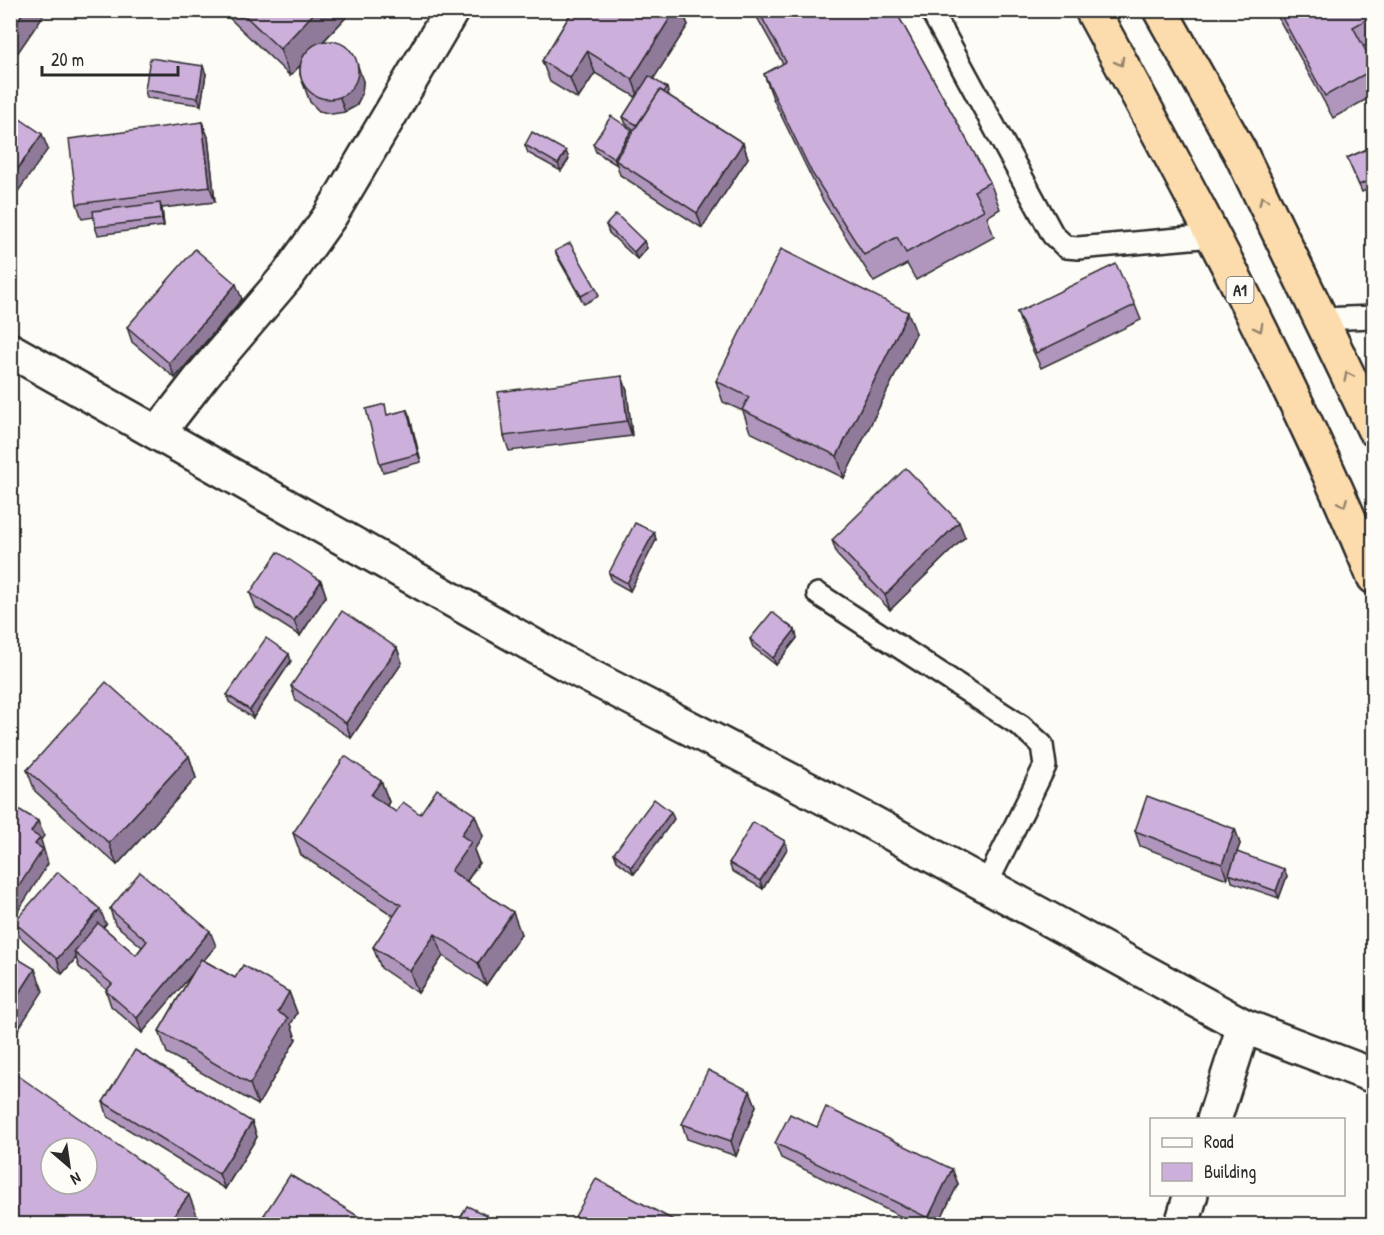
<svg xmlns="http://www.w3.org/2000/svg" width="1384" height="1235" font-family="'Patrick Hand',sans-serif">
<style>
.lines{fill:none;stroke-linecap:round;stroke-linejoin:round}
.lane-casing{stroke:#2b2b2b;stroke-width:26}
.street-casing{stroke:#2b2b2b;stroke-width:38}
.highway-casing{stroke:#2b2b2b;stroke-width:38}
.lane{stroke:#fdfcf7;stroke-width:21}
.street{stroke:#fdfcf7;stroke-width:33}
.highway{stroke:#fcdcac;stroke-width:33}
.wall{fill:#b096bd;stroke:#2b2b2b;stroke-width:1.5}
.shaded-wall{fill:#907a9a;stroke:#2b2b2b;stroke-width:1.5}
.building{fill:#cdafdc;stroke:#2b2b2b;stroke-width:1.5;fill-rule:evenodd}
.oneway{stroke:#94846c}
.labels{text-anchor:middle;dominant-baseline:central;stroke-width:4.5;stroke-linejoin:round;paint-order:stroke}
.shield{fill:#fdfcf7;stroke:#6a6a68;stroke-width:1.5}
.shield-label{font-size:16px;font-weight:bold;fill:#2b2b2b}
</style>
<rect width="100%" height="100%" fill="#fdfcf7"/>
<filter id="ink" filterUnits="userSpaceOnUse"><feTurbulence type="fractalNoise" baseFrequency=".0167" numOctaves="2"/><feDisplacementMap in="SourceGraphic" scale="12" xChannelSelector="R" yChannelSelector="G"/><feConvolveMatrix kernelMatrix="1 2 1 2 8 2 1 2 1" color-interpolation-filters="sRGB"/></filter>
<g filter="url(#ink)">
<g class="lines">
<g class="lane-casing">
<g id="lane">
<polyline points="931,10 1053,235 1066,247 1078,248 1213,236"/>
<polyline points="1320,319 1374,317"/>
<polyline points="818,594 1021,726 1042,745 1045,766 986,885"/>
</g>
</g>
<g class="street-casing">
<g id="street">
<polyline points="10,350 566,664 869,821 1244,1026 1374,1076"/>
<polyline points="158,433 203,375 288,275 330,216 452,10"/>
<polyline points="1214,1120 1244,1026"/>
<polyline points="1182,1224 1191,1194"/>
</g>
</g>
<g class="highway-casing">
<g id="highway">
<path d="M1092,10c101,185 201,372 282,567"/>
<polyline points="1160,10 1241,154 1374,429"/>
</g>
</g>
<use href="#lane" class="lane"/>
<use href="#street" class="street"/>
<use href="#highway" class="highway"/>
</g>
<g class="wall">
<polygon points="221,10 353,10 322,43 363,81 362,94 356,106 345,112 332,114 319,111 310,102 300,75 300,65 290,76"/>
<polygon points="573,10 682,10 688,25 653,79 667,88 669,96 743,143 748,158 702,228 620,175 617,165 596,152 593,144 632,130 633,132 635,130 626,124 623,117 636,97 595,73 578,99 550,82 542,61"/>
<polygon points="753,10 895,10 990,182 1000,209 987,217 994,237 916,280 907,264 874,282 822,199 774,101 764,74 783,64"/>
<polygon points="1274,10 1370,10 1374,17 1374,42 1363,47 1374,66 1374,95 1333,118"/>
<polygon points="206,74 201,105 147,98 145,90"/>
<polygon points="202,122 208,137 215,202 162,208 164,226 98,235 95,227 94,217 82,219 77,204"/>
<polygon points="525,145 569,159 561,171 528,153"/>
<polygon points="1374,146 1374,187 1362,192 1347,158"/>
<polygon points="606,225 647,248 637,259 609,233"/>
<polygon points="555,251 596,288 599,296 584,304 558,258"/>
<polygon points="242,299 175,378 132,342 127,327"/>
<polygon points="1135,305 1141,320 1041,368 1022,327 1017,312"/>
<polygon points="916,333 844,478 750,432 743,411 723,402 716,381"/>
<polygon points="622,376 627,391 632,436 509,451 504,436"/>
<polygon points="407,410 421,462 383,472 380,464 388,415"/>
<polygon points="654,532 656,540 630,591 612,581 609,573"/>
<polygon points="965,537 890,610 837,555 832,540"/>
<polygon points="321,581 326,596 300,636 256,608 250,593"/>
<polygon points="795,630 797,638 776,665 753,647 750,639"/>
<polygon points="397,648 402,663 351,738 296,701 291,686"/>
<polygon points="291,661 253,718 229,702 227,695"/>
<polygon points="189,756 196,778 117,865 35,791 27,770"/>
<polygon points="381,781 389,802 387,806 396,812 420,814 483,836 474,850 479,863 467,881 521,934 486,985 443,956 418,993 381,968 373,947 394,916 301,855 293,833"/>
<polygon points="674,819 634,874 617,861 614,853"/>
<polygon points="1235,829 1240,844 1237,852 1287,876 1279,898 1232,882 1230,873 1227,879 1140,846 1135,831"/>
<polygon points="785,841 787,849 763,889 732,871 729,863"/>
<polygon points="110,909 216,946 203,960 235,978 289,992 297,1013 291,1024 296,1039 258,1105 167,1053 159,1031 194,971 142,1033 111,1006 106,991 107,990 79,967 76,958 62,974 20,937 14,922 106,924 103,927 136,955 142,947 115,924"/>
<polygon points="750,1091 756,1106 736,1156 687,1139 682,1124"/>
<polygon points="103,1102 252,1122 257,1137 225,1189 108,1117"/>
<polygon points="817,1127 952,1169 958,1184 938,1224 916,1224 781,1158 775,1143"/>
<polygon points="264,1215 371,1224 268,1224"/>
</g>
<g class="shaded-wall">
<polygon points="25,10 47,10 10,64 10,31"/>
<polygon points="317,10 353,10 290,76 280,49"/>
<polygon points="675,10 682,10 688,25 640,100 632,79"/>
<polygon points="587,51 595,73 578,99 570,78"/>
<polygon points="203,66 206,74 201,105 198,98"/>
<polygon points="358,66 363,81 362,94 356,106 345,112 340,98"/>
<polygon points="202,122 208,137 215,202 210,187"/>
<polygon points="632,130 635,137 615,160 617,165 614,158"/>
<polygon points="42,134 48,149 10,203 10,180"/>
<polygon points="743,143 748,158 702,228 697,213"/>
<polygon points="566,151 569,159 561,171 558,164"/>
<polygon points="160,203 162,210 164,226 162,219"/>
<polygon points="644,241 647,248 637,259 634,252"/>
<polygon points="236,284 242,299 175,378 169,363"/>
<polygon points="908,312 916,333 844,478 837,456"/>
<polygon points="622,376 627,391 632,436 627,421"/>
<polygon points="407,410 410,417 421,462 418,454"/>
<polygon points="959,522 965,537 890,610 885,595"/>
<polygon points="654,532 656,540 630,591 627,583"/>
<polygon points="321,581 326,596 300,636 294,621"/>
<polygon points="795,630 797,638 776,665 773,658"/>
<polygon points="397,648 402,663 351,738 346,723"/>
<polygon points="289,654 291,661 253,718 250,710"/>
<polygon points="189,756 196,778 117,865 109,843"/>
<polygon points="381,781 389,802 379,816 371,795"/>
<polygon points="671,812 674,819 634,874 631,867"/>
<polygon points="475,815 483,836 474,850 479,863 459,892 451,871 461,835"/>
<polygon points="38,821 44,836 41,840 48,864 10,924 10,900 31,832"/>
<polygon points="1235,829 1240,844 1227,879 1222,864"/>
<polygon points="785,841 787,849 763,889 760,881"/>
<polygon points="1284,869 1287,876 1279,898 1276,891"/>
<polygon points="100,909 106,924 78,956 74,952 76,958 62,974 57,959"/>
<polygon points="513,912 521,934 486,985 478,963"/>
<polygon points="210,931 216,946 142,1033 137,1018"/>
<polygon points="435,934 443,956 418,993 410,971"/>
<polygon points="35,969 43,991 10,1042 10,1008"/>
<polygon points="289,992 297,1013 291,1024 296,1039 258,1105 250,1084 278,1012"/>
<polygon points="750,1091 756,1106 736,1156 731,1141"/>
<polygon points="252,1122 257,1137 225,1189 219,1174"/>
<polygon points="952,1169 958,1184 938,1224 931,1224 928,1218"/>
<polygon points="189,1195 199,1221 197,1224 168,1224"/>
<polygon points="486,1215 489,1223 488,1224 481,1224"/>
</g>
<g class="building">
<polygon points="10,10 25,10 10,31"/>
<polygon points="239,10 317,10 280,49"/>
<polygon points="573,10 675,10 632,79 587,51 570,78 542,61"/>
<polygon points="758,10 895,10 990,182 974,191 984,210 906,253 897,237 864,255 812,173 764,74 786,62"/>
<polygon points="1278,10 1370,10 1373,16 1353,27 1374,66 1374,69 1325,96"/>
<circle cx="329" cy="70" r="29"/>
<polygon points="150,58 203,66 198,98 145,90"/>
<polygon points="649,76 667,88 664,92 660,90 637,125 623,117"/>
<polygon points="660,90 743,143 697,213 615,160"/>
<polygon points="10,112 42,134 10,180"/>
<polygon points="611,116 632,130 614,158 593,144"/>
<polygon points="202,122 210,187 77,204 69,139"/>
<polygon points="532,132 566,151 558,164 525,145"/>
<polygon points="1374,146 1374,178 1359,185 1347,158"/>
<polygon points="160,203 162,219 95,227 93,211"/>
<polygon points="616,214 644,241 634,252 606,225"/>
<polygon points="570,243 596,288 581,296 555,251"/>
<polygon points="195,249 236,284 169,363 127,327"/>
<polygon points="781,249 908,312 837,456 742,410 749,397 716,381"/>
<polygon points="1116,264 1135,305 1036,353 1017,312"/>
<polygon points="622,376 627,421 504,436 498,392"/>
<polygon points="385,404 387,415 407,410 418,454 380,464 366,409"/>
<polygon points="906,468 959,522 885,595 832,540"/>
<polygon points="635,523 654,532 627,583 609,573"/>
<polygon points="278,552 321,581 294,621 250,593"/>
<polygon points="342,611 397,648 346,723 291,686"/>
<polygon points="772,612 795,630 773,658 750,639"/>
<polygon points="266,638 289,654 250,710 227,695"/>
<polygon points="106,682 189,756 109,843 27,770"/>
<polygon points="345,756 381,781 371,795 396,812 403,802 420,814 437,789 475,815 461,835 471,842 451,871 513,912 478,963 435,934 410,971 373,947 401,905 293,833"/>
<polygon points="1147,796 1235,829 1222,864 1135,831"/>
<polygon points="654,799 671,812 631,867 614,853"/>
<polygon points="10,804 38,821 31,832 40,838 35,844 43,849 10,900"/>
<polygon points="753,822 785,841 760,881 729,863"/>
<polygon points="1237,852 1284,869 1276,891 1229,874"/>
<polygon points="58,872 100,909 57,959 14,922"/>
<polygon points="140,872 210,931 137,1018 106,991 112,984 74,952 98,923 136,955 147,941 110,909"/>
<polygon points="10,954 35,969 10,1008"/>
<polygon points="201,959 235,978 243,965 289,992 278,1012 288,1018 250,1084 159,1031"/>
<polygon points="135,1050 252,1122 219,1174 103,1102"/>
<path d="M10,1070l179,125 -21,29h-158zM51,1148h36v36h-36z"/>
<polygon points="708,1070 750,1091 731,1141 682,1124"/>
<polygon points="826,1107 952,1169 928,1218 775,1143 790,1114 817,1127"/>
<polygon points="290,1175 371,1224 279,1224 264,1215"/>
<polygon points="596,1179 681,1224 571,1224"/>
<polygon points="467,1206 486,1215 481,1224 457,1224"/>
</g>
<defs><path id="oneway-chevron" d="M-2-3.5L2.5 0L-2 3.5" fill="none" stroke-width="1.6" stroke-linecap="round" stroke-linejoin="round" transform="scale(1.5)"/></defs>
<g class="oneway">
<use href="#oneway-chevron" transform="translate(1120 62) rotate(61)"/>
<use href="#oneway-chevron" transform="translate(1263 200) rotate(-116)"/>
<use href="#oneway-chevron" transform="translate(1259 328) rotate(63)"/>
<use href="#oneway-chevron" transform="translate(1348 376) rotate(-117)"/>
<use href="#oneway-chevron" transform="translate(1343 503) rotate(68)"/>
</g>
</g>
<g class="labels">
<rect class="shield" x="1226.5" y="277" width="27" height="26" rx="4.5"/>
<g class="shield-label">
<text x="1240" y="290">A1</text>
</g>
</g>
<rect width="1384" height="1235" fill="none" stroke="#fdfcf7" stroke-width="36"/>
<rect x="18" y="18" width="1348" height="1199" fill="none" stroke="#2b2b2b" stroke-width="2" filter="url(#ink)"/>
<rect x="1150" y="1118" width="195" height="78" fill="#fdfcf7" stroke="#a9a8a5" stroke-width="1.5"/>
<rect x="1162" y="1138" width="30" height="9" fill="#fdfcf7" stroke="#a9a8a5" stroke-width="1.5"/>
<text x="1204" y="1148" font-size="18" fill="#2b2b2b">Road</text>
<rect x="1162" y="1163" width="30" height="18" fill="#cdafdc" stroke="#a9a8a5" stroke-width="1.5"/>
<text x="1204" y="1178" font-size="18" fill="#2b2b2b">Building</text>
<g transform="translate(69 1166) rotate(151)"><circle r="28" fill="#fdfcf7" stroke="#a9a8a5" stroke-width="1.5"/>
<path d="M0-4.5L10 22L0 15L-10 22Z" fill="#2b2b2b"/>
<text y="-9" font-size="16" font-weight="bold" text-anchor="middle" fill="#2b2b2b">N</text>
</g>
<path d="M42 66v9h136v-9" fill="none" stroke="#2b2b2b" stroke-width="3"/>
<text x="51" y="66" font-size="18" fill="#2b2b2b" stroke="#fdfcf7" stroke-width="4.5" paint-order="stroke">20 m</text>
</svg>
